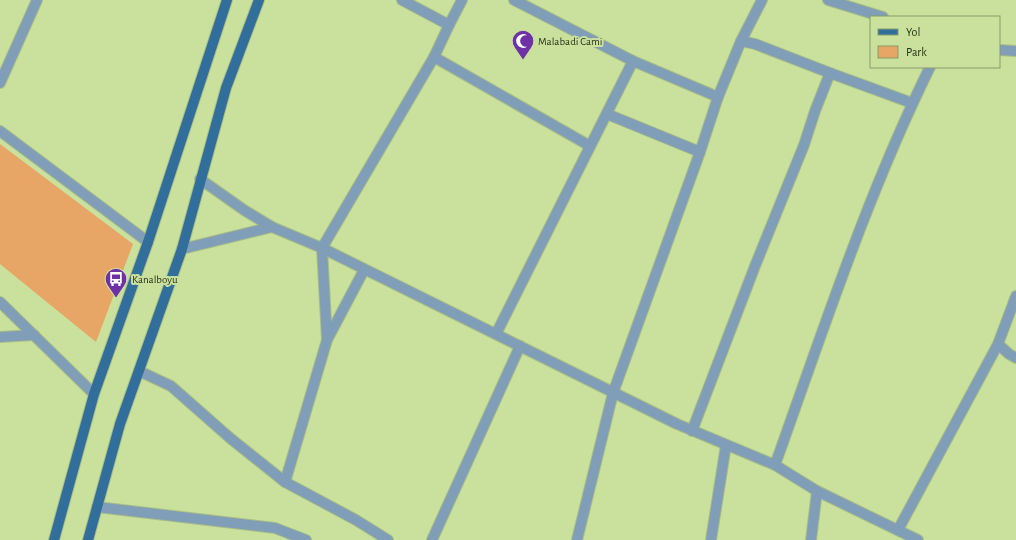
<svg xmlns="http://www.w3.org/2000/svg" width="1016" height="540" font-family="'Alegreya Sans',sans-serif">
<style>
.green{fill:#e7a566}
.lines{fill:none;stroke-linecap:round;stroke-linejoin:round}
.minor-casing{stroke:#aabe83;stroke-width:12}
.major-casing{stroke:#aabe83;stroke-width:12}
.minor{stroke:#809eb8;stroke-width:10}
.major{stroke:#316e9b;stroke-width:10}
.labels{text-anchor:middle;dominant-baseline:central;stroke-width:4;stroke-linejoin:round;paint-order:stroke}
.poi-label{font-size:11px;fill:#2a3218;stroke:#cae19e;text-anchor:start}
</style>
<rect width="100%" height="100%" fill="#cae19e"/>
<polygon class="green" points="0,144 133,244 96,342 0,264"/>
<g class="lines">
<g class="minor-casing">
<g id="minor">
<polyline points="402,0 449,25"/>
<polyline points="514,0 633,61 718,97"/>
<polyline points="828,0 883,17"/>
<polyline points="741,41 755,44 830,73 912,103"/>
<polyline points="999,50 1016,51"/>
<polyline points="434,57 590,146"/>
<polyline points="0,83 37,0"/>
<polyline points="607,114 700,152"/>
<polyline points="0,131 148,242"/>
<polyline points="200,179 244,210 272,227 322,248 677,424 775,465 817,491 918,540"/>
<polyline points="182,249 272,227"/>
<polyline points="0,302 94,394"/>
<polyline points="496,334 633,61"/>
<polyline points="0,337 34,335"/>
<polyline points="327,340 322,248 434,57 449,25 462,0"/>
<polyline points="998,344 1009,354 1016,358"/>
<polyline points="139,371 171,386 230,438 285,482 356,520 388,540"/>
<polyline points="692,431 755,266 804,145 815,111 830,73"/>
<path d="M775,465c48,-134 92,-270 155,-398"/>
<polyline points="285,482 327,340 364,270"/>
<polyline points="97,507 275,528 306,540"/>
<polyline points="898,530 998,344 1016,296"/>
<polyline points="432,540 520,346"/>
<polyline points="577,540 613,393 700,152 718,97 741,41 762,0"/>
<polyline points="711,540 726,445"/>
<polyline points="811,540 817,491"/>
</g>
</g>
<g class="major-casing">
<g id="major">
<polyline points="54,540 94,394 148,242 227,0"/>
<polyline points="88,540 120,424 182,249 226,88 259,0"/>
</g>
</g>
<use href="#minor" class="minor"/>
<use href="#major" class="major"/>
</g>
<defs>
<g id="mosque-pin" transform="scale(1.15)"><path d="M0 17L-7.5 6A9.5 9.5 0 1 1 7.5 6Z" fill="#6e31a6" stroke="#cae19e"/><path d="M3.5-4.9A6 6 0 1 0 3.5 4.9A5 5 0 1 1 3.5-4.9Z" fill="#fff"/></g>
<g id="bus-pin" transform="scale(1.15)"><path d="M0 17L-7.5 6A9.5 9.5 0 1 1 7.5 6Z" fill="#6e31a6" stroke="#cae19e"/><path d="M-5-6H5V4H4V6H2V4H-2V6H-4V4H-5ZM-3.5-4V0h7V-4ZM-3.5 1.2v1.5H-2V1.2ZM2 1.2v1.5H3.5V1.2Z" fill="#fff"/></g>
</defs>
<g fill-rule="evenodd">
<use href="#mosque-pin" x="523" y="41"/>
<use href="#bus-pin" x="116" y="279"/>
</g>
<g class="labels">
<g class="poi-label">
<text x="538" y="41">Malabadi Cami</text>
<text x="132" y="279">Kanalboyu</text>
</g>
</g>
<rect x="870" y="16" width="130" height="52" fill="#cae19e" stroke="#8a9b68"/>
<rect x="878" y="29" width="20" height="6" fill="#316e9b" stroke="#8a9b68"/>
<text x="906" y="36" font-size="12" fill="#2a3218">Yol</text>
<rect x="878" y="46" width="20" height="12" fill="#e7a566" stroke="#8a9b68"/>
<text x="906" y="56" font-size="12" fill="#2a3218">Park</text>
</svg>
